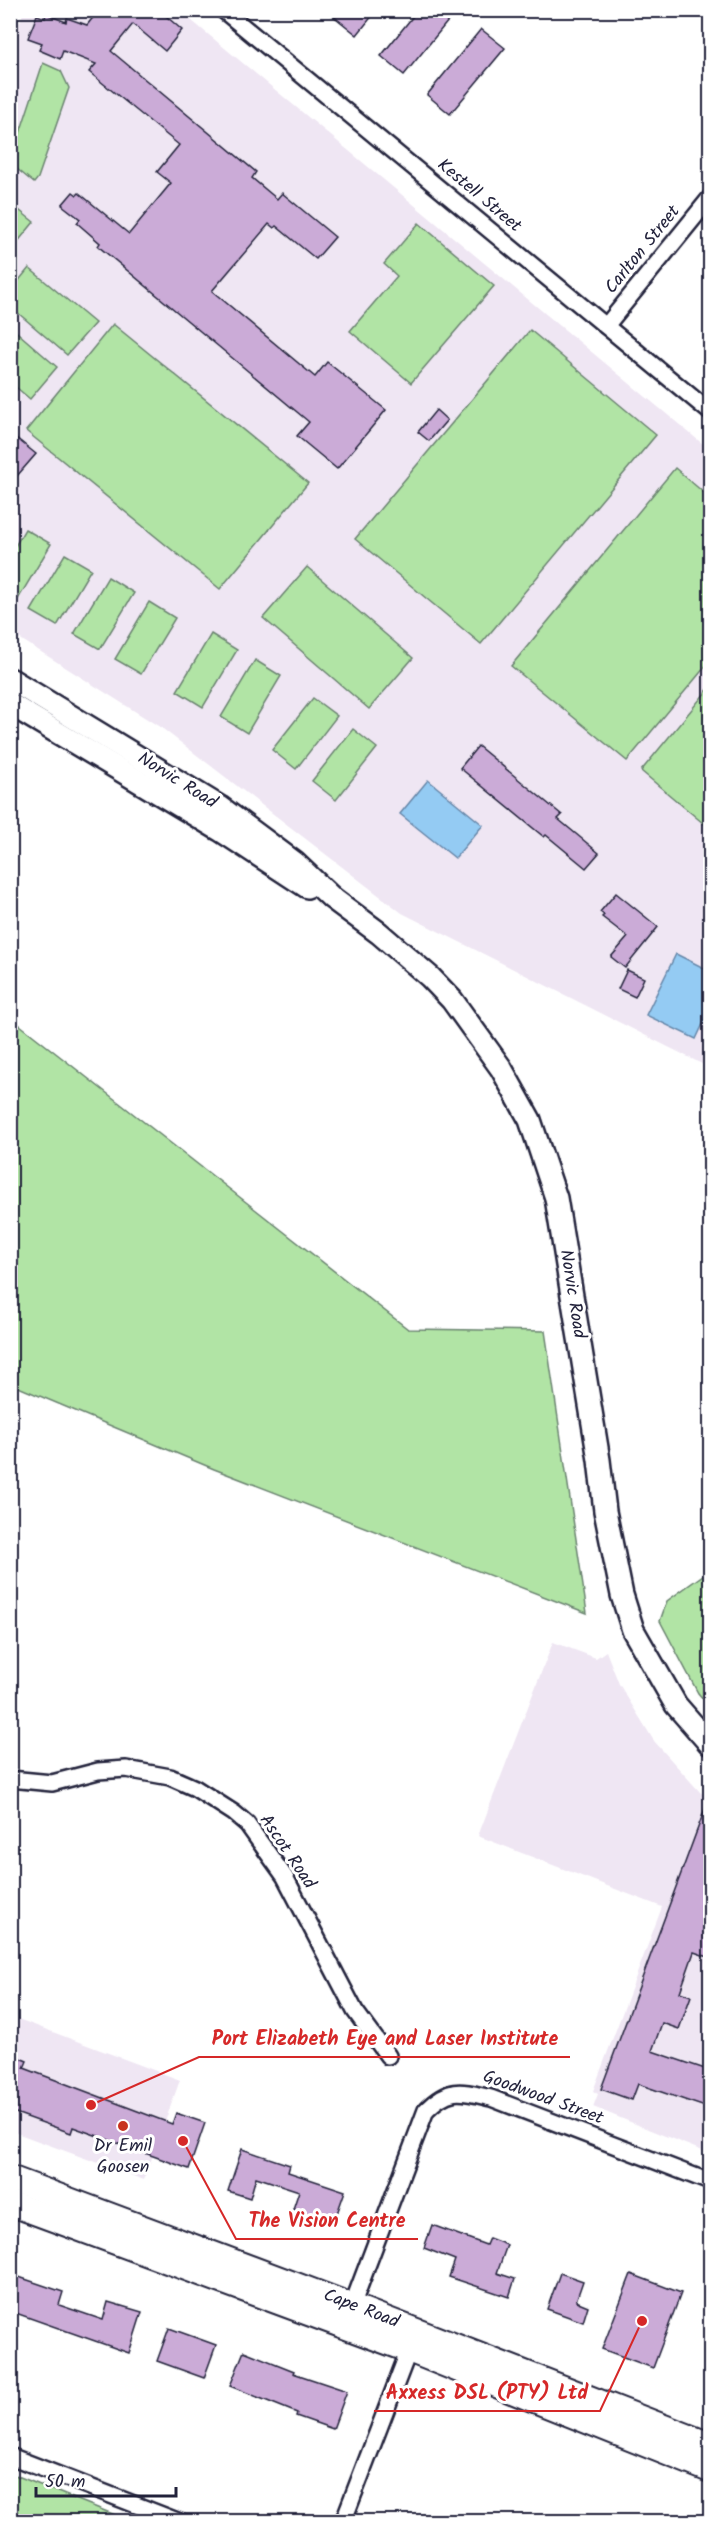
<svg xmlns="http://www.w3.org/2000/svg" width="721" height="2532" font-family="Kalam,sans-serif">
<style>
.built{fill:#efe6f3}
.green{fill:#b1e4a5;stroke:#6a8370;stroke-width:1.5}
.water{fill:#94cbf3;stroke:#6687a9;stroke-width:1.5}
.building{fill:#cbabd7;stroke:#22223b;stroke-width:1.5}
.lines{fill:none;stroke-linecap:round;stroke-linejoin:round}
.street-casing{stroke:#22223b;stroke-width:20}
.secondary-casing{stroke:#22223b;stroke-width:26}
.primary-casing{stroke:#22223b;stroke-width:28}
.street{stroke:#fff;stroke-width:15}
.secondary{stroke:#fff;stroke-width:21}
.primary{stroke:#fff;stroke-width:24}
.poi-dot{fill:#c8321e;stroke:#fff;stroke-width:2}
.labels{text-anchor:middle;dominant-baseline:central;stroke-width:6;stroke-linejoin:round;paint-order:stroke}
.street-label{font-size:18px;fill:#22223b;stroke:#fff}
.poi-label{font-size:18px;fill:#22223b;stroke:#fff}
.leader{fill:none;stroke:#d62828;stroke-width:2}
.callout-dot{fill:#d62828;stroke:#fff;stroke-width:2}
.callout-label{font-size:20px;text-anchor:middle;font-weight:bold;fill:#d62828;stroke:#fff;stroke-width:6;stroke-linejoin:round;paint-order:stroke}
</style>
<rect width="100%" height="100%" fill="#fff"/>
<filter id="ink" filterUnits="userSpaceOnUse"><feTurbulence type="fractalNoise" baseFrequency=".0167" numOctaves="2"/><feDisplacementMap in="SourceGraphic" scale="12" xChannelSelector="R" yChannelSelector="G"/><feConvolveMatrix kernelMatrix="1 2 1 2 8 2 1 2 1" color-interpolation-filters="sRGB"/></filter>
<g filter="url(#ink)">
<g class="built">
<polygon points="24,11 180,11 710,450 710,1068 402,913 163,729 11,633 10,47"/>
<polygon points="553,1642 596,1658 606,1651 619,1684 654,1741 700,1792 710,1799 710,2154 593,2107 598,2094 593,2091 662,1907 478,1836"/>
<polygon points="10,2016 180,2080 144,2180 11,2131"/>
</g>
<g class="green">
<polygon points="43,63 61,71 69,88 38,178 34,183 11,164 11,143 16,145"/>
<polygon points="10,203 34,222 16,244 11,240"/>
<polygon points="419,223 494,286 411,383 350,331 397,276 384,264"/>
<polygon points="29,268 95,323 67,355 11,307 11,290"/>
<polygon points="113,324 308,483 220,589 26,431"/>
<polygon points="11,327 57,367 30,399 11,383"/>
<polygon points="530,330 656,435 481,644 355,539"/>
<polygon points="675,468 710,498 710,661 627,761 511,666"/>
<polygon points="25,529 51,544 17,601 11,597 11,553"/>
<polygon points="65,554 91,569 57,626 31,611"/>
<polygon points="307,567 413,658 369,709 263,618"/>
<polygon points="108,577 134,593 100,649 74,634"/>
<polygon points="149,602 175,618 141,674 115,659"/>
<polygon points="211,634 237,650 203,707 177,691"/>
<polygon points="255,660 281,676 247,733 221,717"/>
<polygon points="710,687 710,829 641,771"/>
<polygon points="313,698 337,716 296,769 272,750"/>
<polygon points="353,729 377,748 336,800 312,781"/>
<polygon points="11,1018 408,1329 545,1331 587,1613 214,1469 11,1384"/>
<polygon points="710,1570 710,1707 698,1693 660,1621 667,1601"/>
<polygon points="10,2473 120,2517 118,2521 11,2521"/>
</g>
<g class="water">
<polygon points="428,780 483,825 455,858 400,814"/>
<polygon points="676,954 710,971 710,1009 696,1039 646,1015"/>
</g>
<g class="building">
<polygon points="99,10 159,10 182,30 165,51 133,24 111,51 256,172 252,178 277,199 282,193 335,237 316,259 276,226 274,228 269,224 212,291 315,377 327,362 386,410 337,469 297,436 309,422 98,246 100,243 77,223 80,219 62,205 73,192 77,195 79,193 129,234 171,183 157,172 179,145 89,72 96,64 63,51 60,59 39,50 42,43 28,38 37,15 45,18 46,14 66,22 67,18 87,25"/>
<polygon points="326,10 377,10 357,35"/>
<polygon points="418,10 457,10 404,75 381,56"/>
<polygon points="481,29 505,48 450,114 427,95"/>
<polygon points="436,410 447,420 429,441 418,432"/>
<polygon points="10,433 36,454 10,484"/>
<polygon points="478,746 562,815 558,819 599,853 586,868 546,835 544,837 460,768"/>
<polygon points="616,893 658,927 625,968 611,957 628,937 602,917 604,915 600,912"/>
<polygon points="627,970 644,978 635,997 618,989"/>
<polygon points="709,1798 711,1798 711,1958 694,1952 680,1992 691,1996 679,2029 662,2023 652,2051 711,2071 711,2109 638,2084 632,2100 601,2089"/>
<polygon points="10,2054 27,2061 24,2068 172,2124 176,2113 205,2123 189,2169 73,2127 71,2133 10,2111"/>
<polygon points="242,2149 290,2165 288,2172 345,2191 334,2222 293,2209 299,2191 256,2177 250,2198 228,2191"/>
<polygon points="432,2225 486,2245 489,2238 507,2245 497,2273 515,2279 509,2297 449,2277 455,2260 424,2248"/>
<polygon points="560,2273 583,2281 576,2301 588,2306 583,2322 547,2309"/>
<polygon points="10,2274 63,2292 59,2305 103,2320 108,2302 142,2312 129,2353 10,2311"/>
<polygon points="631,2274 681,2293 653,2368 602,2349"/>
<polygon points="169,2328 216,2345 204,2378 157,2361"/>
<polygon points="244,2351 294,2371 293,2373 347,2391 333,2429 296,2416 297,2413 230,2386"/>
</g>
<g class="lines">
<g class="street-casing">
<g id="street">
<polyline points="223,10 710,412"/>
<polyline points="606,326 710,198"/>
<polyline points="10,1779 52,1783 98,1771 126,1769 170,1777 195,1788 234,1813 247,1824 285,1877 355,2011 388,2056"/>
<path d="M352,2306l74,-196c24,-24 35,-19 65,-12l219,84"/>
<polyline points="10,2456 180,2522"/>
<polyline points="343,2522 409,2350"/>
</g>
</g>
<g class="secondary-casing">
<g id="secondary">
<polyline points="10,679 220,807 295,863 332,898 379,933 430,977 452,1000 501,1068 530,1120 556,1198 599,1460 605,1511 622,1595 633,1630 676,1705 710,1744"/>
<polyline points="10,704 220,830 307,887"/>
</g>
</g>
<g class="primary-casing">
<g id="primary">
<polyline points="10,2178 352,2306 710,2445"/>
<polyline points="10,2203 409,2350 710,2470"/>
</g>
</g>
<use href="#street" class="street"/>
<use href="#secondary" class="secondary"/>
<use href="#primary" class="primary"/>
</g>
</g>
<circle class="poi-dot" cx="123" cy="2126" r="6"/>
<g class="labels">
<g class="street-label">
<text transform="translate(479 196) rotate(40)">Kestell Street</text>
<text transform="translate(643 250) rotate(-51)">Carlton Street</text>
<text transform="translate(177 781) rotate(32)">Norvic Road</text>
<text transform="translate(572 1294) rotate(81)">Norvic Road</text>
<text transform="translate(287 1852) rotate(56)">Ascot Road</text>
<text transform="translate(543 2098) rotate(20)">Goodwood Street</text>
<text transform="translate(361 2309) rotate(21)">Cape Road</text>
</g>
<g class="poi-label">
<text x="123" y="2146">Dr Emil<tspan x="123" dy="21">Goosen</tspan></text>
</g>
</g>
<path class="leader" d="M91 2105L199 2057H570M183 2141L236 2239H418M642 2321L600 2411H374"/>
<g class="callout-dot">
<circle cx="91" cy="2105" r="6"/>
<circle cx="183" cy="2141" r="6"/>
<circle cx="642" cy="2321" r="6"/>
</g>
<g class="callout-label">
<text x="385" y="2045">Port Elizabeth Eye and Laser Institute</text>
<text x="327" y="2227">The Vision Centre</text>
<text x="487" y="2399">Axxess DSL (PTY) Ltd</text>
</g>
<rect width="721" height="2532" fill="none" stroke="#fff" stroke-width="36"/>
<rect x="18" y="18" width="685" height="2496" fill="none" stroke="#22223b" stroke-width="2" filter="url(#ink)"/>
<path d="M36 2487v9h140v-9" fill="none" stroke="#22223b" stroke-width="3"/>
<text x="45" y="2487" font-size="18" fill="#22223b" stroke="#ffffff" stroke-width="4.5" paint-order="stroke">50 m</text>
</svg>
